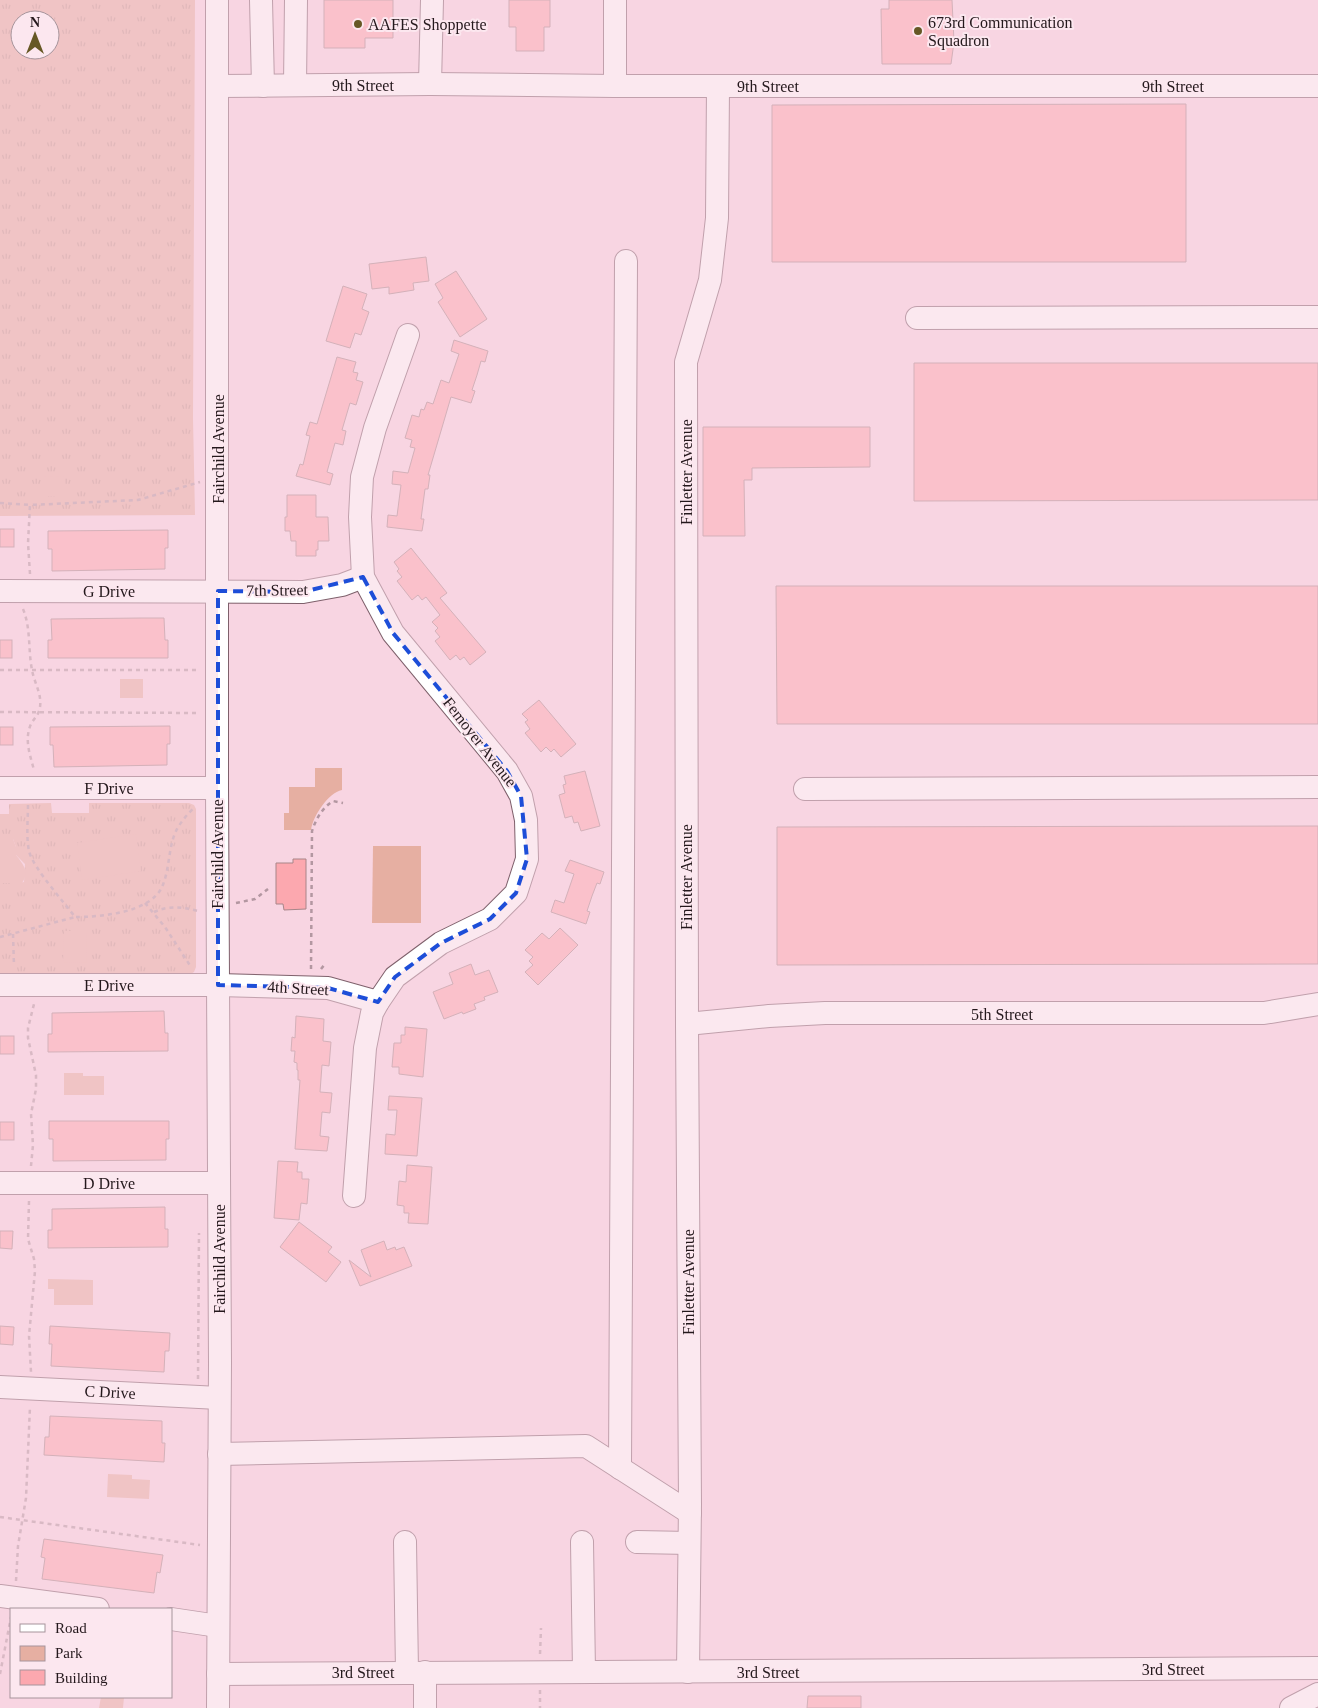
<svg xmlns="http://www.w3.org/2000/svg" width="1318" height="1708" font-family="'Times New Roman',serif">
<style>
.grass{fill:url(#grass-tufts);fill-rule:evenodd}
.park{fill:#e6afa2}
.building{fill:#fca8af;stroke:#a88588}
.lines{fill:none;stroke-linecap:round;stroke-linejoin:round}
.minor-casing{stroke:#7e606b;stroke-width:24}
.path{stroke:#b397a1;stroke-width:2.5;stroke-dasharray:4 4;stroke-linecap:butt}
.minor{stroke:#fff;stroke-width:22}
.marked{fill:none;stroke:#1d4ed8;stroke-width:4;stroke-dasharray:10 6;stroke-linejoin:round}
.poi-dot{fill:#665825;stroke:#fce7ef;stroke-width:2}
.labels{text-anchor:middle;dominant-baseline:central;stroke-width:4;stroke-linejoin:round;paint-order:stroke}
.poi-label{font-size:16px;fill:#24181c;stroke:#fce7ef;text-anchor:start}
.street-label{font-size:16px;fill:#24181c;stroke:#fce7ef}
</style>
<defs>
<pattern id="grass-tufts" width="24" height="20" patternUnits="userSpaceOnUse" patternTransform="scale(1.25)"><rect width="24" height="20" fill="#e6afa2"/><path d="M3 7l-1-3M5 7V3M7 7l1-3M15 17l-1-3M17 17v-4M19 17l1-3" fill="none" stroke="#c5968b"/></pattern>
</defs>
<rect width="100%" height="100%" fill="#f8d5e2"/>
<g class="grass">
<path d="M0,0h195l-2,418 2,97 -195,1zM20,20h30v30h-30z"/>
<polygon points="51,803 52,813 89,813 89,803 189,803 194,805 196,809 196,967 194,972 189,975 0,975 0,883 19,883 24,882 25,864 16,855 16,847 13,839 0,839 0,814 9,814 9,804"/>
</g>
<g class="park">
<polygon points="44,476 65,477 65,496 44,496"/>
<rect x="120" y="679" width="23" height="19"/>
<path d="M315,768h27v22c-14,3 -29,26 -31,40h-27v-17h5v-26h26z"/>
<polygon points="136,834 141,871 82,880 77,843"/>
<path d="M0,839h13l3,8v8c7,9 14,17 6,28h-22z"/>
<polygon points="373,846 421,846 421,923 372,923"/>
<polygon points="64,931 87,931 86,963 63,962"/>
<polygon points="64,1073 83,1073 83,1076 104,1076 104,1095 64,1095"/>
<polygon points="48,1279 93,1280 93,1305 54,1305 54,1289 48,1289"/>
<polygon points="108,1474 132,1475 132,1479 150,1480 149,1499 107,1497"/>
<polygon points="101,1697 124,1697 123,1708 99,1708"/>
</g>
<g class="building">
<polygon points="324,0 393,0 393,38 365,38 365,48 324,48"/>
<polygon points="509,0 550,0 550,27 544,27 544,51 516,51 516,27 509,27"/>
<polygon points="889,0 952,0 954,42 951,64 882,64 881,9 889,9"/>
<polygon points="1186,104 1186,262 772,262 772,105"/>
<polygon points="426,257 429,281 413,283 414,290 389,294 389,287 372,289 369,264"/>
<polygon points="456,271 487,319 460,337 438,302 443,298 435,284"/>
<polygon points="343,286 367,294 362,309 369,312 361,335 355,333 350,348 326,341"/>
<polygon points="454,340 488,351 485,362 481,361 477,375 472,390 475,391 471,403 451,397 428,475 430,475 428,489 425,489 421,519 424,519 422,531 387,527 388,515 397,516 401,485 392,484 393,471 408,473 415,448 410,447 412,440 405,438 412,415 419,417 421,409 424,410 427,402 433,404 441,380 449,383 459,354 451,351"/>
<polygon points="337,357 356,362 353,372 358,373 356,380 363,382 356,405 350,403 342,430 346,431 343,445 335,443 327,472 333,474 330,485 296,476 300,464 303,465 310,436 306,435 310,422 317,424"/>
<polygon points="914,363 1318,363 1318,500 914,501"/>
<polygon points="703,427 870,427 870,467 752,468 752,480 744,480 745,536 703,536"/>
<polygon points="287,495 316,495 316,517 328,517 329,541 318,541 318,550 316,550 316,556 296,556 296,541 291,541 290,531 285,531 285,517 287,517"/>
<rect x="0" y="529" width="14" height="18"/>
<polygon points="168,530 168,548 165,548 165,569 52,571 52,549 48,549 48,531"/>
<polygon points="411,548 447,593 440,598 486,652 470,665 464,657 460,660 456,655 450,660 435,641 440,637 435,631 438,628 432,622 440,615 426,597 422,600 418,595 412,600 397,581 402,577 397,571 399,569 394,562"/>
<polygon points="776,586 1318,586 1318,724 777,724"/>
<polygon points="141,618 164,618 165,640 168,640 168,658 48,658 48,640 52,640 51,619"/>
<rect x="0" y="640" width="12" height="18"/>
<polygon points="539,700 576,744 561,757 554,749 551,752 546,747 541,752 525,733 530,729 525,722 528,720 522,714"/>
<polygon points="170,726 170,744 167,744 167,765 54,767 53,745 50,745 50,727"/>
<rect x="0" y="727" width="13" height="18"/>
<polygon points="585,771 600,826 581,831 578,822 574,823 572,816 565,818 559,795 565,793 563,785 566,784 564,776"/>
<polygon points="1318,826 1318,964 777,965 777,827"/>
<polygon points="293,859 306,859 306,909 284,910 283,904 276,904 276,863 293,863"/>
<polygon points="570,860 604,872 600,884 597,883 592,896 587,911 590,912 586,924 551,912 555,900 564,903 574,874 565,871"/>
<polygon points="560,928 578,945 538,985 525,972 533,965 529,961 533,957 525,950 542,933 549,939"/>
<polygon points="471,964 475,975 489,970 498,992 484,997 485,1000 474,1004 476,1009 463,1014 462,1012 444,1019 433,992 453,984 449,973"/>
<polygon points="164,1011 165,1033 168,1033 168,1051 48,1052 48,1034 52,1034 52,1013"/>
<polygon points="296,1016 324,1019 323,1041 331,1042 329,1066 322,1065 320,1092 332,1093 330,1113 322,1112 320,1136 329,1137 327,1151 295,1149 300,1080 298,1080 298,1070 297,1070 297,1063 294,1062 295,1051 291,1051 292,1037 295,1038"/>
<polygon points="405,1027 427,1029 423,1077 399,1074 399,1067 392,1067 394,1043 401,1043 401,1035 405,1035"/>
<rect x="0" y="1036" width="14" height="18"/>
<polygon points="389,1096 422,1098 417,1156 385,1154 386,1134 395,1135 397,1110 388,1110"/>
<polygon points="49,1121 169,1121 169,1139 166,1139 166,1160 53,1161 53,1139 49,1139"/>
<rect x="0" y="1122" width="14" height="18"/>
<polygon points="278,1161 298,1162 297,1172 302,1172 302,1179 309,1179 307,1204 301,1203 299,1220 274,1218"/>
<polygon points="407,1165 432,1167 428,1224 408,1223 409,1213 404,1213 404,1206 397,1205 399,1181 406,1182"/>
<polygon points="165,1207 165,1229 168,1229 168,1247 48,1248 48,1230 52,1230 52,1209"/>
<polygon points="299,1222 332,1247 328,1252 341,1262 326,1282 280,1247"/>
<polygon points="0,1231 13,1231 12,1249 0,1248"/>
<polygon points="384,1241 387,1250 395,1247 396,1250 404,1247 412,1266 360,1286 349,1260 371,1277 361,1250"/>
<polygon points="0,1326 14,1327 13,1345 0,1344"/>
<polygon points="50,1326 170,1333 169,1351 165,1351 164,1372 51,1366 52,1344 49,1344"/>
<polygon points="50,1416 162,1421 162,1443 165,1443 164,1462 44,1455 45,1437 49,1437"/>
<polygon points="44,1539 163,1555 160,1573 157,1572 154,1593 42,1579 45,1558 41,1557"/>
<polygon points="808,1696 861,1696 861,1708 807,1708"/>
</g>
<g class="lines">
<g class="minor-casing">
<g id="minor">
<polyline points="217,0 217,788 220,1363 218,1708"/>
<polyline points="261,0 263,86"/>
<polyline points="430,84 432,0"/>
<polyline points="295,85 296,0"/>
<polyline points="217,86 430,84 615,86 1318,86"/>
<polyline points="615,86 615,0"/>
<polyline points="917,318 1318,317"/>
<polyline points="0,591 303,592 342,585 363,577"/>
<polyline points="0,788 217,788"/>
<polyline points="805,789 1318,787"/>
<polyline points="0,985 218,985 328,988 378,1002"/>
<polyline points="687,1024 769,1016 825,1013 1264,1013 1318,1004"/>
<polyline points="0,1183 218,1183"/>
<polyline points="354,1196 365,1048 372,1013 378,1002 395,977 441,943 490,919 516,893 527,859 526,820 521,796 507,771 393,633 363,577 360,517 362,477 375,428 408,335"/>
<polyline points="0,1387 219,1398"/>
<polyline points="219,1454 586,1446 690,1513"/>
<polyline points="620,1468 626,261"/>
<polyline points="405,1542 407,1672"/>
<polyline points="582,1542 584,1672"/>
<polyline points="637,1542 689,1543"/>
<polyline points="0,1596 98,1609"/>
<polyline points="171,1619 218,1626"/>
<polyline points="425,1672 425,1708"/>
<polyline points="688,1672 690,1504 687,1024 686,362 710,280 717,218 718,86"/>
<polyline points="218,1674 1318,1668"/>
<polyline points="1291,1708 1318,1694"/>
</g>
</g>
<g class="path">
<polyline points="0,503 30,505"/>
<polyline points="30,574 28,543 30,505 138,500 200,482"/>
<path d="M23,609c8,19 5,41 9,61 2,12 10,24 8,37 -1,8 -6,11 -9,17 -7,15 -1,31 3,46"/>
<polyline points="0,670 198,670"/>
<polyline points="0,712 199,713"/>
<path d="M28,805c0,15 -2,31 1,46 4,17 35,51 46,66 25,0 75,-4 87,-30 8,-18 6,-39 14,-56 4,-8 12,-18 19,-24"/>
<polyline points="145,903 165,927 191,967"/>
<polyline points="236,903 255,899 268,889"/>
<path d="M154,912c16,-7 28,-5 44,-1"/>
<polyline points="13,934 14,966"/>
<polyline points="0,937 75,917"/>
<path d="M311,969l1,-138c4,-12 10,-23 21,-30l10,2"/>
<polyline points="321,969 325,964"/>
<polyline points="31,1166 33,1145 31,1114 36,1089 36,1075 28,1038 28,1028 34,1004"/>
<polyline points="29,1201 28,1239 34,1259 35,1271 29,1336 31,1372"/>
<polyline points="198,1379 199,1233"/>
<polyline points="0,1517 200,1545"/>
<polyline points="16,1581 18,1546 26,1498 30,1407"/>
<polyline points="540,1654 541,1628"/>
<polyline points="0,1674 11,1617"/>
<polyline points="540,1690 540,1708"/>
</g>
<use href="#minor" class="minor"/>
</g>
<path d="M0 0H1318V1708H0ZM363,577l30,56 114,138 14,25 6,63 -11,34 -26,26 -49,24 -46,34 -17,25 -50,-14 -110,-3v-394l85,1z" fill="#f8d5e2" fill-opacity=".55" fill-rule="evenodd"/>
<path class="marked" d="M363,577l30,56 114,138 14,25 6,63 -11,34 -26,26 -49,24 -46,34 -17,25 -50,-14 -110,-3v-394l85,1z"/>
<g class="poi-dot">
<circle cx="358" cy="24" r="5"/>
<circle cx="918" cy="31" r="5"/>
</g>
<g class="labels">
<g class="poi-label">
<text x="928" y="22">673rd Communication<tspan x="928" dy="18">Squadron</tspan></text>
<text x="368" y="24">AAFES Shoppette</text>
</g>
<g class="street-label">
<text x="363" y="85">9th Street</text>
<text x="768" y="86">9th Street</text>
<text x="1173" y="86">9th Street</text>
<text transform="translate(218 449) rotate(-90)">Fairchild Avenue</text>
<text transform="translate(686 472) rotate(-90)">Finletter Avenue</text>
<text transform="translate(277 590) rotate(-1)">7th Street</text>
<text x="109" y="591">G Drive</text>
<text transform="translate(480 742) rotate(52)">Femoyer Avenue</text>
<text x="109" y="788">F Drive</text>
<text transform="translate(217 854) rotate(-90)">Fairchild Avenue</text>
<text transform="translate(686 877) rotate(-90)">Finletter Avenue</text>
<text x="109" y="985">E Drive</text>
<text transform="translate(298 988) rotate(3)">4th Street</text>
<text x="1002" y="1014">5th Street</text>
<text x="109" y="1183">D Drive</text>
<text transform="translate(219 1259) rotate(-90)">Fairchild Avenue</text>
<text transform="translate(688 1282) rotate(-90)">Finletter Avenue</text>
<text transform="translate(110 1392) rotate(3)">C Drive</text>
<text x="1173" y="1669">3rd Street</text>
<text x="363" y="1672">3rd Street</text>
<text x="768" y="1672">3rd Street</text>
</g>
</g>
<rect x="10" y="1608" width="162" height="90" fill="#fce7ef" stroke="#a6949b"/>
<rect x="20" y="1624" width="25" height="8" fill="#ffffff" stroke="#a6949b"/>
<text x="55" y="1633" font-size="15" fill="#24181c">Road</text>
<rect x="20" y="1646" width="25" height="15" fill="#e6afa2" stroke="#a6949b"/>
<text x="55" y="1658" font-size="15" fill="#24181c">Park</text>
<rect x="20" y="1670" width="25" height="15" fill="#fca8af" stroke="#a6949b"/>
<text x="55" y="1683" font-size="15" fill="#24181c">Building</text>
<g transform="translate(35 35)"><circle r="24" fill="#fce7ef" stroke="#a6949b"/>
<path d="M0-4L9 19L0 12L-9 19Z" fill="#665825"/>
<text y="-8" font-size="14" font-weight="bold" text-anchor="middle" fill="#24181c">N</text>
</g>
</svg>
